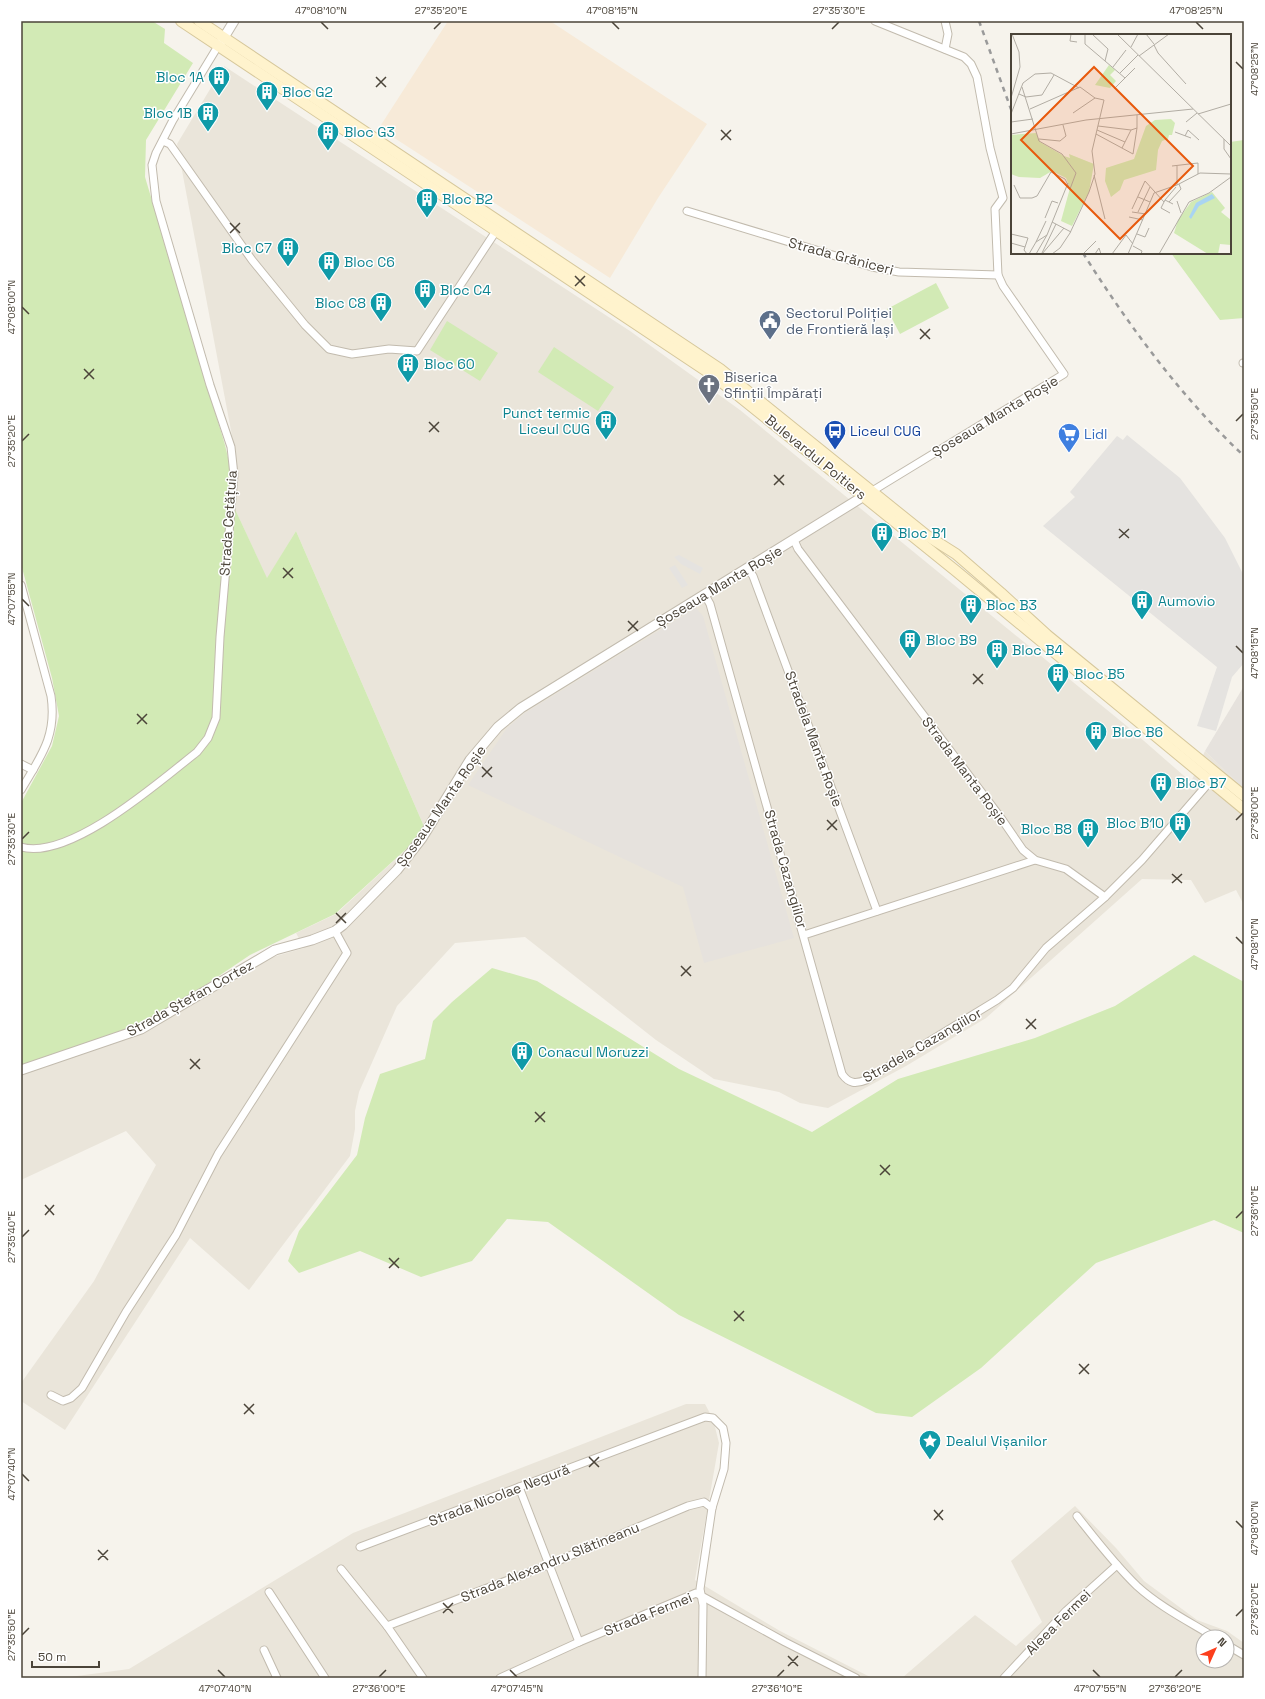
<svg xmlns="http://www.w3.org/2000/svg" width="1265" height="1699" font-family="'Space Grotesk',sans-serif">
<style>
.residential{fill:#eae5da;fill-rule:evenodd}
.commercial{fill:#f7ead8}
.industrial{fill:#e6e2dd}
.green{fill:#d2eab5}
.parking{fill:#e5e3e0}
.lines{fill:none;stroke-linecap:round;stroke-linejoin:round}
.minor-casing{stroke:#c2bbae;stroke-width:9}
.tertiary-casing{stroke:#c2bbae;stroke-width:11}
.secondary-casing{stroke:#d6c79b;stroke-width:12}
.minor{stroke:#fff;stroke-width:7}
.tertiary{stroke:#fff;stroke-width:9}
.secondary{stroke:#fff3cd;stroke-width:10}
.rail{stroke:#9a9a9a;stroke-width:2.5;stroke-dasharray:5 5;stroke-linecap:butt}
.ticks{fill:none;stroke:#4b4439;stroke-width:1.5}
.labels{text-anchor:middle;dominant-baseline:central;stroke-width:3;stroke-linejoin:round;paint-order:stroke}
.culture-label{font-size:14px;fill:#0d838f;stroke:#fff;text-anchor:start}
.street-label{font-size:14px;fill:#4b4439;stroke:#fff}
.service-label{font-size:14px;fill:#4e5e75;stroke:#fff;text-anchor:start}
.worship-label{font-size:14px;fill:#5b616d;stroke:#fff;text-anchor:start}
.transit-label{font-size:14px;fill:#164399;stroke:#fff;text-anchor:start}
.shop-label{font-size:14px;fill:#366cbe;stroke:#fff;text-anchor:start}
.inset-road{fill:none;stroke:#b2ada4;stroke-width:1}
.view{fill:#e8590c;fill-opacity:0.15;stroke:#e8590c;stroke-width:2}
.inset-edge{fill:none;stroke:#4b4439;stroke-width:2}
.neatline{fill:none;stroke:#4b4439;stroke-width:1.5}
.ticks-label{font-size:10px;text-anchor:middle;fill:#4b4439}
</style>
<rect width="100%" height="100%" fill="#f6f3ec"/>
<g class="residential">
<polygon points="224,66 630,331 740,410 1128,727 1191,782 1205,751 1244,789 1244,905 1236,890 1205,903 1191,880 1142,879 986,1018 906,1066 828,1108 800,1103 779,1092 714,1079 656,1040 525,937 455,943 397,1006 359,1092 355,1111 355,1129 350,1156 249,1290 190,1238 65,1430 21,1401 21,1383 94,1281 156,1165 126,1131 21,1180 21,1074 273,957 304,948 296,933 336,914 426,831 296,531 267,579 235,509 236,457 177,144"/>
<polygon points="686,1404 705,1404 713,1419 719,1443 695,1580 780,1631 872,1678 62,1678 129,1669 353,1533"/>
<path d="M1075,1506l41,42 28,33 53,39 30,11 17,12v35h-342l73,-63 41,31 26,-24 -31,-61zM1203,1637h24v24h-24z"/>
</g>
<polygon class="commercial" points="448,21 550,21 707,124 658,198 610,278 379,128"/>
<g class="industrial">
<polygon points="696,608 703,616 794,938 704,963 683,887 468,785 507,728 525,713"/>
<polygon points="1244,686 1244,789 1205,751"/>
</g>
<g class="green">
<polygon points="21,21 152,21 165,29 164,43 193,63 146,140 145,177 225,445 235,487 235,509 267,578 296,531 426,831 335,914 250,955 140,1029 21,1069 21,803 52,746 59,716 52,678 21,564"/>
<polygon points="1244,140 1244,318 1220,320 1171,253 1230,253 1230,142"/>
<polygon points="936,283 949,308 900,334 887,309"/>
<polygon points="447,321 498,353 480,381 430,350"/>
<polygon points="554,347 614,387 598,411 538,372"/>
<polygon points="1194,955 1244,982 1244,1233 1214,1220 1096,1263 981,1368 912,1417 876,1413 679,1315 548,1222 507,1219 472,1261 421,1277 360,1251 299,1273 288,1261 299,1231 357,1155 365,1118 380,1074 425,1059 433,1021 452,1002 492,968 537,981 679,1069 812,1132 898,1079 1035,1038 1115,1006"/>
</g>
<g class="parking">
<polygon points="1127,435 1180,478 1225,538 1244,576 1244,663 1232,677 1216,731 1197,726 1217,667 1043,526 1075,497 1070,492 1117,436 1123,440"/>
<polygon points="679,555 703,568 700,574 681,564 674,557"/>
<polygon points="675,565 688,585 682,588 669,568"/>
</g>
<g class="lines">
<g class="minor-casing">
<g id="minor">
<polyline points="945,21 948,34 945,49"/>
<polyline points="163,141 170,144 252,260 305,325 329,349 352,354 389,349 417,351 496,231"/>
<polyline points="687,211 872,267 899,272 998,275"/>
<polyline points="1243,363 1244,363"/>
<polyline points="869,493 1064,374 1003,286 998,275 995,209 1003,198 990,148 977,77 971,64 964,57 875,21"/>
<polyline points="794,540 798,549 1001,818 1023,850 1035,860 1066,869 1105,897 1142,860 1213,778"/>
<polyline points="748,569 753,576 877,911"/>
<path d="M21,585l30,111c6,40 -10,60 -30,94"/>
<path d="M705,595l5,9 132,470c7,10 14,10 24,6l131,-80 16,-12 33,-40 59,-51"/>
<polyline points="21,764 33,770"/>
<path d="M21,847c49,14 139,-66 176,-95l11,-14 8,-20 4,-81 14,-162 -3,-28 -21,-62 -54,-184 -4,-36 4,-12 17,-33 45,-74"/>
<polyline points="804,935 1035,860"/>
<polyline points="51,1395 63,1401 71,1398 82,1388 126,1312 176,1235 218,1154 347,953 335,931"/>
<polyline points="519,1487 579,1642"/>
<path d="M1077,1516c19,24 38,49 60,70 23,21 51,35 77,51"/>
<polyline points="360,1547 705,1417 713,1418 723,1428 726,1443 724,1469 712,1508 700,1589 703,1605 702,1678"/>
<polyline points="341,1569 387,1626 423,1678"/>
<polyline points="269,1592 325,1678"/>
<polyline points="387,1626 548,1565 688,1506 704,1502 712,1508"/>
<polyline points="1227,1645 1244,1655"/>
<polyline points="264,1650 277,1678"/>
<polyline points="500,1678 579,1642 696,1593 785,1642 856,1678"/>
<polyline points="1004,1678 1066,1611 1117,1565"/>
</g>
</g>
<g class="tertiary-casing">
<g id="tertiary">
<polyline points="220,44 234,21"/>
<polyline points="21,1070 141,1029 275,950 312,940 335,931 343,925 397,870 422,838 470,760 498,727 521,708 864,496"/>
</g>
</g>
<g class="secondary-casing">
<g id="secondary">
<polyline points="181,21 714,376 956,571 1244,809"/>
<polyline points="199,21 720,369 926,535 956,554 1001,593 1047,635 1244,796"/>
</g>
</g>
<use href="#minor" class="minor"/>
<use href="#tertiary" class="tertiary"/>
<use href="#secondary" class="secondary"/>
<g class="rail">
<polyline points="979,21 1012,112"/>
<path d="M1083,253c46,73 98,144 161,203"/>
</g>
</g>
<path class="ticks" d="M321,22l7,7M612,22l7,7M1196,22l7,7M434,29l7,-7M832,29l7,-7M1236,62l7,7M376,77l10,10M376,87l10,-10M721,130l10,10M721,140l10,-10M230,223l10,10M230,233l10,-10M575,276l10,10M575,286l10,-10M22,307l7,7M920,329l10,10M920,339l10,-10M84,369l10,10M84,379l10,-10M1236,421l7,-7M429,422l10,10M429,432l10,-10M22,441l7,-7M774,475l10,10M774,485l10,-10M1119,529l10,9M1119,538l10,-9M283,568l10,10M283,578l10,-10M22,599l7,7M628,621l10,10M628,631l10,-10M1236,646l7,7M973,674l10,10M973,684l10,-10M137,714l10,10M137,724l10,-10M482,767l10,10M482,777l10,-10M827,820l10,10M1236,820l7,-7M827,830l10,-10M22,839l7,-7M1172,874l10,9M1172,883l10,-9M336,913l10,10M336,923l10,-10M1236,937l7,7M681,966l10,10M681,976l10,-10M1026,1019l10,10M1026,1029l10,-10M190,1059l10,10M190,1069l10,-10M535,1112l10,10M535,1122l10,-10M880,1165l10,10M880,1175l10,-10M45,1205l9,10M45,1215l9,-10M1236,1218l7,-7M22,1237l7,-7M389,1258l10,10M389,1268l10,-10M734,1311l10,10M734,1321l10,-10M1079,1364l10,10M1079,1374l10,-10M244,1404l10,10M244,1414l10,-10M589,1457l10,10M589,1467l10,-10M22,1474l7,7M934,1510l9,10M934,1520l9,-10M1236,1521l7,7M98,1550l10,10M98,1560l10,-10M443,1603l10,10M443,1613l10,-10M1236,1616l7,-7M22,1635l7,-7M788,1656l10,10M788,1666l10,-10M218,1670l7,7M510,1670l7,7M1093,1670l7,7M379,1677l7,-7M777,1677l7,-7M1175,1677l7,-7"/>
<defs>
<g id="building-pin" transform="scale(1.15)"><path d="M0 17L-7.5 6A9.5 9.5 0 1 1 7.5 6Z" fill="#0f9aa8" stroke="#fff"/><path d="M-4-6H4V6H1V3H-1V6H-4ZM-2.5-4.3h1.7v1.8h-1.7ZM.8-4.3h1.7v1.8H.8ZM-2.5-1h1.7V.8h-1.7ZM.8-1h1.7V.8H.8Z" fill="#fff"/></g>
<g id="civic-pin" transform="scale(1.15)"><path d="M0 17L-7.5 6A9.5 9.5 0 1 1 7.5 6Z" fill="#5c6f8a" stroke="#fff"/><path d="M-.6-6.5H3V-4.5H.6V-3L4-1V1h2V6H-6V1h2V-1L-.6-3ZM-1.2 2.5V6h2.4V2.5Z" fill="#fff"/></g>
<g id="church-pin" transform="scale(1.15)"><path d="M0 17L-7.5 6A9.5 9.5 0 1 1 7.5 6Z" fill="#6b7280" stroke="#fff"/><path d="M-1.2-6h2.4v3.5h3.3v2.4h-3.3V6h-2.4V-.1h-3.3v-2.4h3.3Z" fill="#fff"/></g>
<g id="bus-pin" transform="scale(1.15)"><path d="M0 17L-7.5 6A9.5 9.5 0 1 1 7.5 6Z" fill="#1a4fb4" stroke="#fff"/><path d="M-5-6H5V4H4V6H2V4H-2V6H-4V4H-5ZM-3.5-4V0h7V-4ZM-3.5 1.2v1.5H-2V1.2ZM2 1.2v1.5H3.5V1.2Z" fill="#fff"/></g>
<g id="supermarket-pin" transform="scale(1.15)"><path d="M0 17L-7.5 6A9.5 9.5 0 1 1 7.5 6Z" fill="#3f7fe0" stroke="#fff"/><path d="M-6-5.5h2.5l.6 2H6L4.5 2H-2.5L-4.4-4H-6ZM-1.5 3.2a1.3 1.3 0 1 0 .1 0ZM3 3.2a1.3 1.3 0 1 0 .1 0Z" fill="#fff"/></g>
<g id="sight-pin" transform="scale(1.15)"><path d="M0 17L-7.5 6A9.5 9.5 0 1 1 7.5 6Z" fill="#0f9aa8" stroke="#fff"/><path d="M0-6L1.8-2.2L6-1.7L2.9 1.2L3.7 5.4L0 3.3L-3.7 5.4L-2.9 1.2L-6-1.7L-1.8-2.2Z" fill="#fff"/></g>
</defs>
<g fill-rule="evenodd">
<use href="#building-pin" x="219" y="77"/>
<use href="#building-pin" x="267" y="92"/>
<use href="#building-pin" x="208" y="113"/>
<use href="#building-pin" x="328" y="132"/>
<use href="#building-pin" x="427" y="199"/>
<use href="#building-pin" x="288" y="248"/>
<use href="#building-pin" x="329" y="262"/>
<use href="#building-pin" x="425" y="290"/>
<use href="#building-pin" x="381" y="303"/>
<use href="#civic-pin" x="770" y="321"/>
<use href="#building-pin" x="408" y="364"/>
<use href="#church-pin" x="709" y="385"/>
<use href="#building-pin" x="606" y="421"/>
<use href="#bus-pin" x="835" y="431"/>
<use href="#supermarket-pin" x="1069" y="434"/>
<use href="#building-pin" x="882" y="533"/>
<use href="#building-pin" x="1142" y="601"/>
<use href="#building-pin" x="971" y="605"/>
<use href="#building-pin" x="910" y="640"/>
<use href="#building-pin" x="997" y="650"/>
<use href="#building-pin" x="1058" y="674"/>
<use href="#building-pin" x="1096" y="732"/>
<use href="#building-pin" x="1161" y="783"/>
<use href="#building-pin" x="1180" y="823"/>
<use href="#building-pin" x="1088" y="829"/>
<use href="#building-pin" x="522" y="1052"/>
<use href="#sight-pin" x="930" y="1441"/>
</g>
<g class="labels">
<g class="culture-label">
<text x="204" y="77" text-anchor="end">Bloc 1A</text>
<text x="282" y="92">Bloc G2</text>
<text x="192" y="113" text-anchor="end">Bloc 1B</text>
<text x="344" y="132">Bloc G3</text>
<text x="442" y="199">Bloc B2</text>
<text x="272" y="248" text-anchor="end">Bloc C7</text>
<text x="344" y="262">Bloc C6</text>
<text x="440" y="290">Bloc C4</text>
<text x="366" y="303" text-anchor="end">Bloc C8</text>
<text x="424" y="364">Bloc 60</text>
<text x="590" y="413" text-anchor="end">Punct termic<tspan x="590" dy="16">Liceul CUG</tspan></text>
<text x="898" y="533">Bloc B1</text>
<text x="1158" y="601">Aumovio</text>
<text x="986" y="605">Bloc B3</text>
<text x="926" y="640">Bloc B9</text>
<text x="1012" y="650">Bloc B4</text>
<text x="1074" y="674">Bloc B5</text>
<text x="1112" y="732">Bloc B6</text>
<text x="1176" y="783">Bloc B7</text>
<text x="1164" y="823" text-anchor="end">Bloc B10</text>
<text x="1072" y="829" text-anchor="end">Bloc B8</text>
<text x="538" y="1052">Conacul Moruzzi</text>
<text x="946" y="1441">Dealul Vișanilor</text>
</g>
<g class="street-label">
<text transform="translate(841 256) rotate(15)">Strada Grăniceri</text>
<text transform="translate(995 416) rotate(-31)">Șoseaua Manta Roșie</text>
<text transform="translate(816 457) rotate(39)">Bulevardul Poitiers</text>
<text transform="translate(228 523) rotate(-86)">Strada Cetățuia</text>
<text transform="translate(719 586) rotate(-31)">Șoseaua Manta Roșie</text>
<text transform="translate(814 739) rotate(70)">Stradela Manta Roșie</text>
<text transform="translate(965 771) rotate(53)">Strada Manta Roșie</text>
<text transform="translate(441 806) rotate(-55)">Șoseaua Manta Roșie</text>
<text transform="translate(786 869) rotate(74)">Strada Cazangiilor</text>
<text transform="translate(190 998) rotate(-29)">Strada Ștefan Cortez</text>
<text transform="translate(922 1045) rotate(-30)">Stradela Cazangiilor</text>
<text transform="translate(499 1495) rotate(-21)">Strada Nicolae Negură</text>
<text transform="translate(550 1562) rotate(-22)">Strada Alexandru Slătineanu</text>
<text transform="translate(648 1614) rotate(-22)">Strada Fermei</text>
<text transform="translate(1058 1622) rotate(-45)">Aleea Fermei</text>
</g>
<g class="service-label">
<text x="786" y="313">Sectorul Poliției<tspan x="786" dy="16">de Frontieră Iași</tspan></text>
</g>
<g class="worship-label">
<text x="724" y="377">Biserica<tspan x="724" dy="16">Sfinții Împărați</tspan></text>
</g>
<g class="transit-label">
<text x="850" y="431">Liceul CUG</text>
</g>
<g class="shop-label">
<text x="1084" y="434">Lidl</text>
</g>
</g>
<g transform="translate(1011 34)">
<rect width="220" height="220" fill="#f6f3ec"/>
<path d="M98,31l6,5 -5,5 6,6 -6,7 -15,-3zM160,85l4,4 -3,12h-3l-1,4 -6,2 -4,9 -2,20 -32,10 -4,10 -9,7 -6,-16 1,-13 28,-9 12,-33 9,-6zM25,99l4,9 24,14 6,2 -1,-4 25,10 -5,28 -17,34 -11,-5 9,-33 -4,-10 -14,-7 -12,7 -21,-1 -8,-3v-39zM201,158l13,16 -4,4 10,8v25l-11,-1 -2,10h-10l-34,-21 4,-13 13,-18z" fill="#d2eab5"/>
<path d="M201,160l3,4 -16,8 -8,13 -2,-2 7,-14z" fill="#a9d4f2"/>
<path class="inset-road" d="M60,0l-1,7 7,1M74,0v10l40,34M81,0l16,15 -3,12M106,0l114,112M135,0l8,10M143,11l4,8 28,31M120,13l7,-13M128,22l30,-22M102,33l13,-17M109,39l18,-18M103,55l21,-21M8,60l7,3 16,-2 12,-20M0,64l9,-31 -1,-15 -7,-18M19,75l50,-22 15,11 9,2 -12,51 3,23 -6,18 -19,41 -10,15 -8,6M62,79l22,-15M0,80l12,-31 12,-9 16,-1 28,15M187,80l33,-10M0,88l22,-3M175,88l11,-9M87,92l33,4 6,-2v-13M86,96l28,12M164,98l16,6M0,100l75,-14 107,-11M85,100l37,20 4,-26M174,102l3,-6 11,10M28,105l21,2 6,-5 -3,-11M213,105v10l7,10M111,114l9,-18M161,132l26,-3v11M166,132v19M83,141l11,44M3,151l6,13h12l5,-2 14,-24 14,7 5,10 6,-16 -14,-19 -23,-13 -17,-54M127,163l12,5M154,166l11,-13M166,167l4,12M153,168l-3,6 9,5M158,168l12,-13 -2,-5M121,175l13,-28 19,21 1,-2 8,4M121,178l14,2M127,178l12,-25M118,183l14,3M34,184l7,-17 6,2M41,188l19,10M0,200l17,4 -4,12 3,4M126,200l8,3 4,-9M25,208l10,-21M0,209l14,4M122,212l9,5 -1,3M31,219l14,-29M18,220l7,-12 11,-7M25,220l11,-19 21,-52M31,220l22,-26M72,220l13,-13M84,220l4,-6 2,6M101,220l14,-19 7,9M117,220l26,-61 23,-8 23,-12 31,1M148,220l30,-52 20,-9 22,-16"/>
<path class="view" d="M83,33l99,99 -73,73 -99,-99z"/>
<rect width="220" height="220" class="inset-edge"/>
</g>
<rect width="1265" height="1699" fill="none" stroke="#ffffff" stroke-width="44"/>
<g transform="translate(1215 1649) rotate(45)"><circle r="19" fill="#ffffff" stroke="#b7b4b0"/>
<path d="M0-3L7 15L0 10L-7 15Z" fill="#fc3f1d"/>
<text y="-6" font-size="11" font-weight="bold" text-anchor="middle" fill="#4b4439">N</text>
</g>
<path d="M32 1661v6h67v-6" fill="none" stroke="#4b4439" stroke-width="2"/>
<text x="38" y="1661" font-size="12" fill="#4b4439" stroke="#ffffff" stroke-width="3" paint-order="stroke">50 m</text>
<rect x="22" y="22" width="1221" height="1655" class="neatline"/>
<g class="ticks-label">
<text x="321" y="14">47°08'10"N</text>
<text x="441" y="14">27°35'20"E</text>
<text x="612" y="14">47°08'15"N</text>
<text x="839" y="14">27°35'30"E</text>
<text x="1196" y="14">47°08'25"N</text>
<text transform="translate(1254 69) rotate(-90)" y="4">47°08'25"N</text>
<text transform="translate(11 307) rotate(-90)" y="4">47°08'00"N</text>
<text transform="translate(1254 414) rotate(-90)" y="4">27°35'50"E</text>
<text transform="translate(11 441) rotate(-90)" y="4">27°35'20"E</text>
<text transform="translate(11 599) rotate(-90)" y="4">47°07'55"N</text>
<text transform="translate(1254 653) rotate(-90)" y="4">47°08'15"N</text>
<text transform="translate(1254 813) rotate(-90)" y="4">27°36'00"E</text>
<text transform="translate(11 839) rotate(-90)" y="4">27°35'30"E</text>
<text transform="translate(1254 944) rotate(-90)" y="4">47°08'10"N</text>
<text transform="translate(1254 1211) rotate(-90)" y="4">27°36'10"E</text>
<text transform="translate(11 1237) rotate(-90)" y="4">27°35'40"E</text>
<text transform="translate(11 1474) rotate(-90)" y="4">47°07'40"N</text>
<text transform="translate(1254 1528) rotate(-90)" y="4">47°08'00"N</text>
<text transform="translate(1254 1609) rotate(-90)" y="4">27°36'20"E</text>
<text transform="translate(11 1635) rotate(-90)" y="4">27°35'50"E</text>
<text x="225" y="1692">47°07'40"N</text>
<text x="379" y="1692">27°36'00"E</text>
<text x="517" y="1692">47°07'45"N</text>
<text x="777" y="1692">27°36'10"E</text>
<text x="1100" y="1692">47°07'55"N</text>
<text x="1175" y="1692">27°36'20"E</text>
</g>
</svg>
